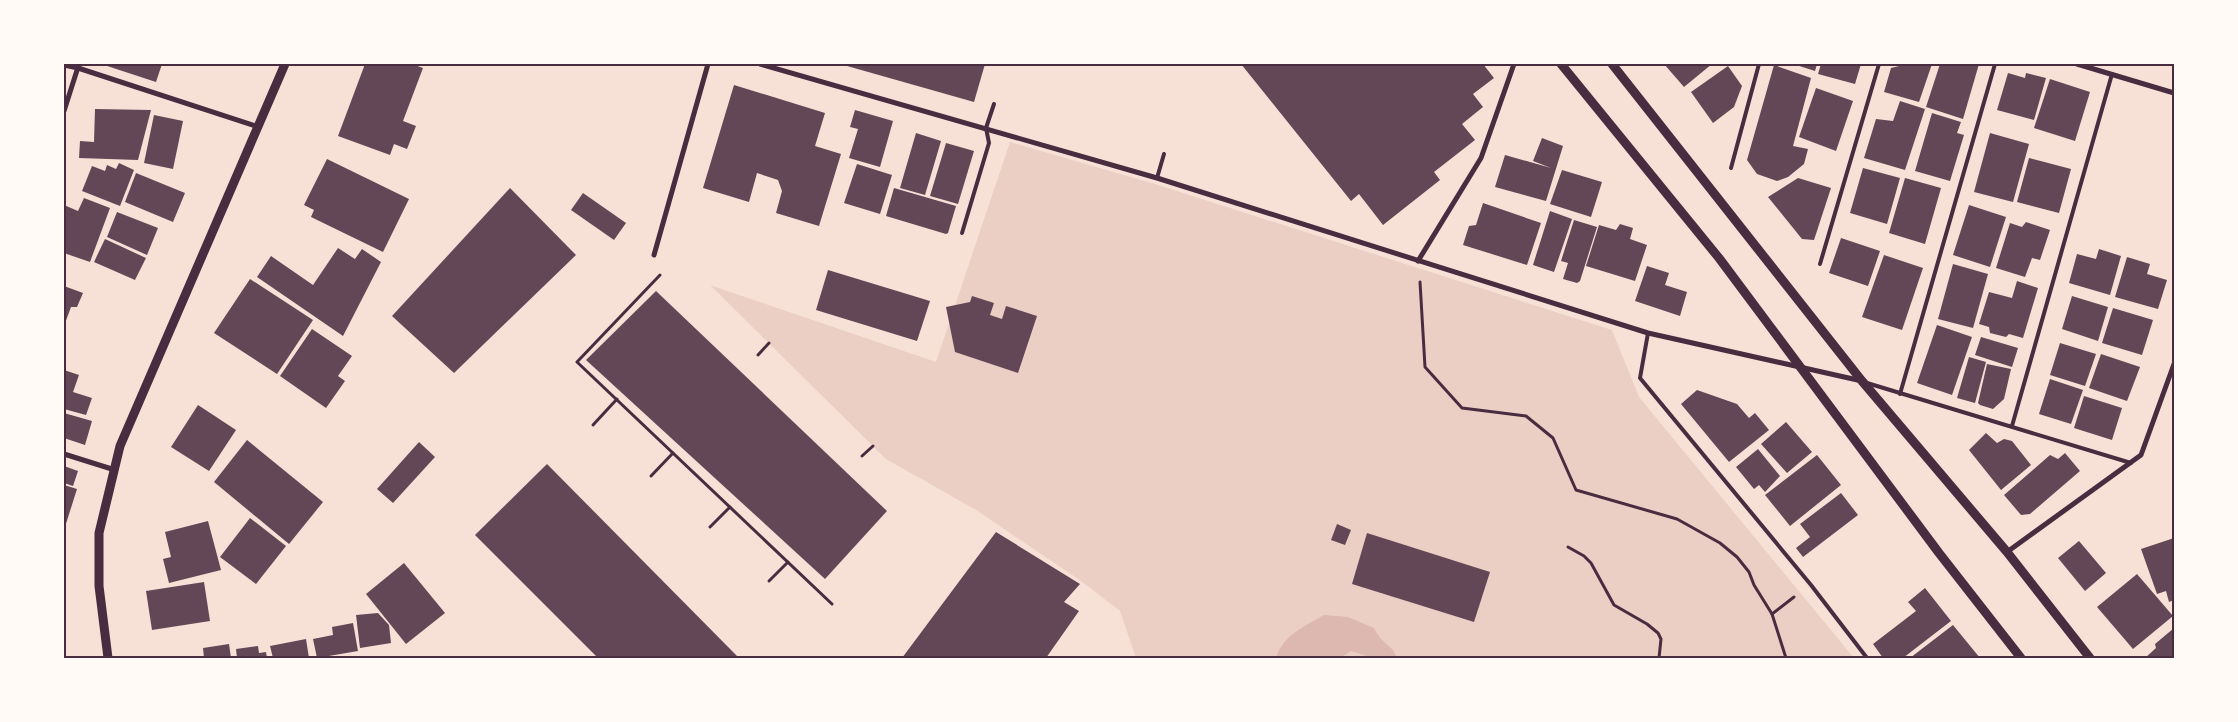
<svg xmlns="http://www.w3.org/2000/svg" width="2238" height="722" font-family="'Libre Baskerville',serif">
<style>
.green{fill:#ebcfc5}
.water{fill:#dcb8b0}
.building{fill:#644757}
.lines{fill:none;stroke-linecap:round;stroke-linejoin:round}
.path{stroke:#4a2c40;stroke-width:3}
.service{stroke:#4a2c40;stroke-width:4}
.minor{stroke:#4a2c40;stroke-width:5}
.tertiary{stroke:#4a2c40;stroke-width:9}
.neatline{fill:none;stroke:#4a2c40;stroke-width:2}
</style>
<rect width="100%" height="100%" fill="#f7e1d7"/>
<polygon class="green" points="1010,142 1155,184 1612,330 1639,397 1854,658 1136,658 1120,611 1081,581 976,510 886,459 710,285 936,362"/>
<path class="water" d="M1324,615l24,2 26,11 6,10 13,12 4,8h-29l-4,-3 -13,-4 -11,7h-64c8,-24 28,-31 48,-43z"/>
<g class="building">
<polygon points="101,64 162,64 156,82"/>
<polygon points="365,64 412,64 423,68 403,121 416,126 407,149 394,144 390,155 338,136"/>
<polygon points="840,64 985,64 974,102"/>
<polygon points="1241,64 1347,64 1349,66 1353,64 1483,64 1494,78 1473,94 1483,107 1462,124 1475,140 1434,172 1440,180 1383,225 1359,194 1351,201"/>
<polygon points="1664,64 1712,64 1684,87"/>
<polygon points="1793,64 1817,64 1815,71"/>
<polygon points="1821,64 1861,64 1855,84 1818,74"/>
<polygon points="1900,64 1932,64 1919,102 1884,92 1891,68 1899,66"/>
<polygon points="1940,64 1979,64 1963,119 1926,107"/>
<polygon points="1774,65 1811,78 1793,146 1808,149 1804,164 1788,177 1777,181 1757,174 1747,160"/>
<polygon points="1728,66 1742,86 1734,107 1713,123 1691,92"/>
<polygon points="2008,73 2025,78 2026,73 2046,78 2034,120 1997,110"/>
<polygon points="2050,79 2090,92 2075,141 2034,128"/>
<polygon points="734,85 825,113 815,146 841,154 819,226 776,213 782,191 778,180 757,173 749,202 703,188"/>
<polygon points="1816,88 1853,101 1836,151 1799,137"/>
<polygon points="1900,101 1925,109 1905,170 1864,158 1876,119 1893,121"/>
<polygon points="95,109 151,110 138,160 79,158 80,141 94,142"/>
<polygon points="855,110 893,121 880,167 849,158 858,129 850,127"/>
<polygon points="1932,113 1961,122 1957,133 1964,135 1950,181 1915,171"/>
<polygon points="154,115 183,121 173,169 144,163"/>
<polygon points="916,133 941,141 925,195 900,188"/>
<polygon points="1990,133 2029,144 2013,202 1974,192"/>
<polygon points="1542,138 1563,146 1546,201 1495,187 1505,155 1551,168 1533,161"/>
<polygon points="946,143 974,151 958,204 930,196"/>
<polygon points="2029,158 2071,169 2059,213 2017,202"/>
<polygon points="327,159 409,199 383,252 311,217 314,210 304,205"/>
<polygon points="119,163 134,170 120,206 82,191 92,166 105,171 107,165 116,169"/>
<polygon points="857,164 892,175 880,214 844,203"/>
<polygon points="1863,168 1900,178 1887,224 1850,213"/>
<polygon points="1562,170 1602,182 1591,217 1550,204"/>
<polygon points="136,173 185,193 173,222 125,202"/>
<polygon points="1798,178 1831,188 1814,240 1802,239 1768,197"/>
<polygon points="1905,178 1941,188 1925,244 1889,233"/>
<polygon points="510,188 576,255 454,373 392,316"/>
<polygon points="894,188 956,206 948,233 946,234 886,216"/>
<polygon points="583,193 626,223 614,240 571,210"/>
<polygon points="84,198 110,208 90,262 64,253 64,205 78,211"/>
<polygon points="1483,203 1541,223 1527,265 1463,245 1469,226 1476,225"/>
<polygon points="1969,205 2006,217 1990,267 1953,255"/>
<polygon points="1550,211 1572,219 1554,272 1533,265"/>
<polygon points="117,212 158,228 147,255 107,237"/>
<polygon points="1574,220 1597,227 1580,281 1577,283 1563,279 1568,263 1561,261"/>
<polygon points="2026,222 2050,230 2040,260 2032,258 2025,277 1996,268 2010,223 2022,227"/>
<polygon points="1620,224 1633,228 1630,239 1647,245 1635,281 1586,266 1599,225 1616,230"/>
<polygon points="1841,238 1880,251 1868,286 1829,273"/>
<polygon points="105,239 146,258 135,280 94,262"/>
<polygon points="338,248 355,259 362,249 381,262 343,336 257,277 271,256 313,285"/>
<polygon points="2099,249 2121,256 2110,295 2069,283 2077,254 2096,259"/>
<polygon points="1884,255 1923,268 1902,330 1862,317"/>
<polygon points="2127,257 2150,264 2147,274 2167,280 2158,309 2115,297"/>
<polygon points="1953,264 1988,274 1973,328 1938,319"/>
<polygon points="1647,266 1669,273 1665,285 1687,292 1680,316 1635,301"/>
<polygon points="828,270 930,301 917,341 816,310"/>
<polygon points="250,279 313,320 277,374 214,333"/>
<polygon points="2017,281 2038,288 2023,338 2009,334 2006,337 1990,333 1989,327 1979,324 1989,292 2012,298"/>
<polygon points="64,286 83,293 77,307 71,307 64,326"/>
<polygon points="656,291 887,511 825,579 586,360"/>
<polygon points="972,296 994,303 990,315 1002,319 1006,306 1037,316 1018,373 955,352 946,307 970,302"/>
<polygon points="2072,296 2108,307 2098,341 2062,329"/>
<polygon points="2113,308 2153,320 2142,355 2102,343"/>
<polygon points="1937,325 1972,337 1952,395 1917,383"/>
<polygon points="312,329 352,356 338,376 345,381 326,408 280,376"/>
<polygon points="1981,337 2018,348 2012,367 1975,355"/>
<polygon points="2060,343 2096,354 2085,386 2050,375"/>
<polygon points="2101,354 2140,367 2127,401 2089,388"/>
<polygon points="1969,357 1986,362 1975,403 1957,398"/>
<polygon points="1987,364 2011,369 2004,399 1993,409 1980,405 1978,403"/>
<polygon points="64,370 79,375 73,392 92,398 86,415 64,409"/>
<polygon points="2050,379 2083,390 2071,424 2039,414"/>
<polygon points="1697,390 1737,404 1749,418 1755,413 1769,430 1729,462 1681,404"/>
<polygon points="2084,396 2122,408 2112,440 2074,428"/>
<polygon points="198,405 236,430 209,471 171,447"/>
<polygon points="64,413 92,421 85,445 64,438"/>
<polygon points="1786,422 1812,452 1787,473 1761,444"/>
<polygon points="1986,433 1997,443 2004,439 2012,441 2031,465 2001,490 1969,450"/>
<polygon points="247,440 323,502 289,544 214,482"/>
<polygon points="419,442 435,457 393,503 377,489"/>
<polygon points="1758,449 1780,476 1765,492 1759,485 1754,489 1736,467"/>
<polygon points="2065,453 2080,471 2030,514 2021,515 2004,495 2050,455 2058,459"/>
<polygon points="1817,455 1841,485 1790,526 1765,495"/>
<polygon points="547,464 739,658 598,658 475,535"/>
<polygon points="64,466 78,471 73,486 64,483"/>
<polygon points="64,485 77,489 64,530"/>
<polygon points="1841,493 1858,515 1803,557 1796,548 1810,537 1800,524"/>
<polygon points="250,518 286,546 256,584 220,557"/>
<polygon points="208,521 221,570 169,583 163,559 171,557 165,532"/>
<polygon points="1337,524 1351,530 1345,545 1331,540"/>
<polygon points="996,532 1080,584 1064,602 1079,611 1046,658 902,658"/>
<polygon points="1367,533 1490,572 1474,622 1352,584"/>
<polygon points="2174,538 2174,600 2169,602 2166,591 2157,594 2141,549"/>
<polygon points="2079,541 2106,573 2085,591 2058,558"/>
<polygon points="404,563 445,613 406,644 366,594"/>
<polygon points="2137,574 2173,616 2133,649 2097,607"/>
<polygon points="204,582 210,621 152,630 146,591"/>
<polygon points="1925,588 1951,621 1903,658 1883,658 1873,644 1916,611 1908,602"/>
<polygon points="378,613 389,625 391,643 360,648 356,615"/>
<polygon points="353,623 358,651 317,658 313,639 333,635 332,627"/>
<polygon points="1953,625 1980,658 1910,658"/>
<polygon points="2174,628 2174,658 2145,658 2156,648 2155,644"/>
<polygon points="306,639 309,658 273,658 270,646"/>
<polygon points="229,644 231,658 204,658 203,648"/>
<polygon points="258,646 259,653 266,652 267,658 237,658 236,649"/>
</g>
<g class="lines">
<g class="path">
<polyline points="660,275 577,362 832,604"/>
<polyline points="1420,282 1425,367 1462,408 1526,416 1553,438 1576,490 1677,519 1720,543 1737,557 1749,572 1754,585 1772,614 1786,658"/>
<polyline points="758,355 769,343"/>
<polyline points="593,425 617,399"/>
<polyline points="862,456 873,446"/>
<polyline points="651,476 673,453"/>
<polyline points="710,527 730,507"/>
<polyline points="1568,547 1584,556 1591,563 1614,605 1647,624 1658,633 1661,639 1659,658"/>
<polyline points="769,581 788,562"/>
<polyline points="1772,614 1794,597"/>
</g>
<g class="service">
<polyline points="1731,168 1759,64"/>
<polyline points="1157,178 1164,154"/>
<polyline points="962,233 989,143 986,128 994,104"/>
<polyline points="1820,264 1879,64"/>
<polyline points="1648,333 1640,378 1811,585 1867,658"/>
<polyline points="1867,383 2131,463"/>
<polyline points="1900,394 1995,64"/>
<polyline points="2012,426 2112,74"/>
</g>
<g class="minor">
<polyline points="760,64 1157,178 1648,333 1862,381"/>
<polyline points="2077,64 2174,93"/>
<polyline points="64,65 78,68 259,127"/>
<polyline points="64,111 79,64"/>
<polyline points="654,255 708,64"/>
<polyline points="1418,261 1481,158 1514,64"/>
<polyline points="64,454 115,470"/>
<polyline points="2007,552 2141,455 2174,364"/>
</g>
<g class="tertiary">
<polyline points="1561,64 1719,258 1939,553 2021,658"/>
<polyline points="1612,64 1862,381 2007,552 2090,658"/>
<polyline points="108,658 99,586 99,533 120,446 285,64"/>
</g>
</g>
<rect width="2238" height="722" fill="none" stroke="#fffaf5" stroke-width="130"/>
<rect x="65" y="65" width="2108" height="592" class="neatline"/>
</svg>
